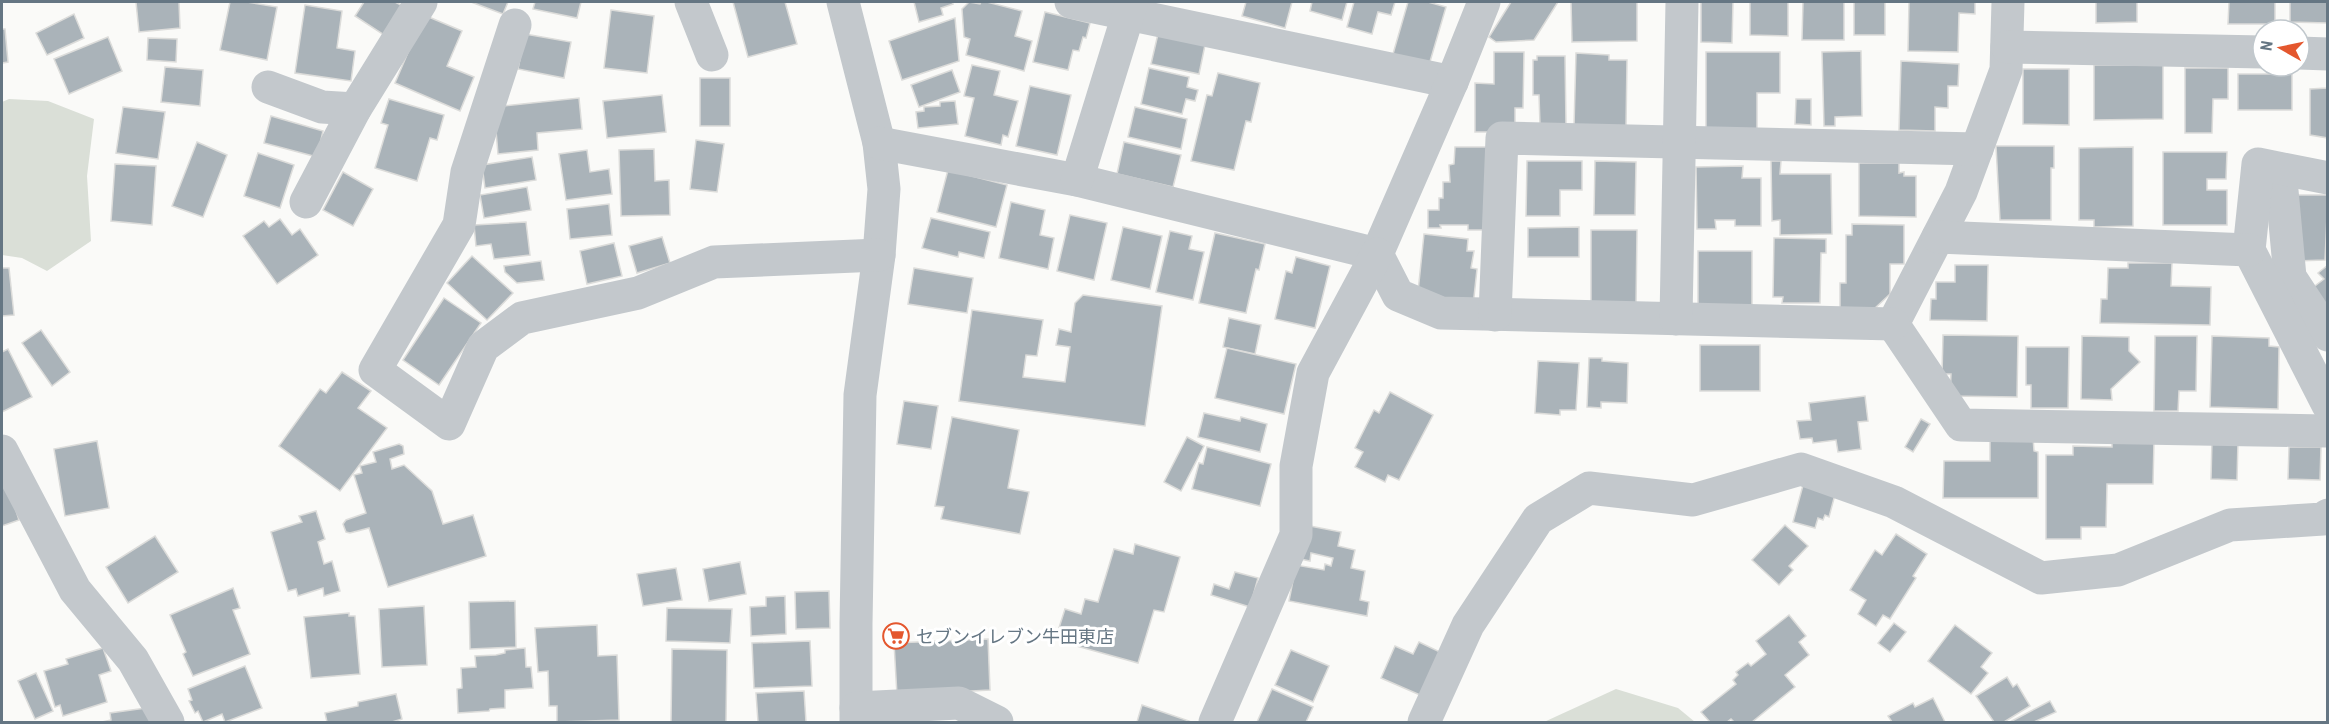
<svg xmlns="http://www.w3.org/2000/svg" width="2329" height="724" font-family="'Roboto Condensed','Noto Sans JP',sans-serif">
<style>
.green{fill:#dadfd7}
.building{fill:#aab3b9;stroke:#dcdcda;stroke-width:1.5}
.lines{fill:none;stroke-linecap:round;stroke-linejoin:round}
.minor{stroke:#c3c8cc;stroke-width:33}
.labels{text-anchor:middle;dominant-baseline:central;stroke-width:6;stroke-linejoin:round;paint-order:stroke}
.poi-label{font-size:18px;fill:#657683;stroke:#fff;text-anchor:start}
</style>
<rect width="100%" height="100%" fill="#fafaf8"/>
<g class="green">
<polygon points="9,99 48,101 94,119 87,176 91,241 47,271 22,258 2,255 2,102"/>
<polygon points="1616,689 1678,708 1695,722 1544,722"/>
</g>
<g class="building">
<polygon points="136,2 179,2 180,28 139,32"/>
<polygon points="230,2 247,2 277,7 267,60 220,50"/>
<polygon points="364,2 395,2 403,6 384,35 355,16"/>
<polygon points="471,2 508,2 503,14"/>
<polygon points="535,2 581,2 577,18 533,9"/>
<polygon points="733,2 785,2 797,44 748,57"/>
<polygon points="914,2 952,2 953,4 941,8 943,15 919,22"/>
<polygon points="969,2 980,4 981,2 987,2 1022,11 1015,36 1032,41 1024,71 966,55 970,39 964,37 962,9"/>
<polygon points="1246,2 1292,2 1285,28 1242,16"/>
<polygon points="1312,2 1347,2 1342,20 1310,11"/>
<polygon points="1354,2 1395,2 1391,15 1378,12 1372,34 1347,27"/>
<polygon points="1408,2 1428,2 1446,7 1429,65 1393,54"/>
<polygon points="1511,2 1558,2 1534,40 1496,42 1489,37"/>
<polygon points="1571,2 1637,2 1637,41 1572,42"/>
<polygon points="1701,2 1733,2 1732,43 1701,42"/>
<polygon points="1750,2 1788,2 1788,36 1750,35"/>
<polygon points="1803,2 1844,2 1844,40 1802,40"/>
<rect x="1854" y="2" width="31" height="33"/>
<polygon points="1909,2 1975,2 1975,14 1959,13 1958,52 1908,51"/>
<polygon points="2096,2 2137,2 2137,22 2096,23"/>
<polygon points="2229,2 2275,2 2275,24 2228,24"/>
<polygon points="2290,2 2328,2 2328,23 2290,22"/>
<polygon points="305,5 342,11 337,48 355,51 351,81 295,73"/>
<polygon points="611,10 654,16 647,73 604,68"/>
<polygon points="1045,12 1090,23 1086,38 1083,37 1079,51 1073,50 1068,70 1033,62"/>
<polygon points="74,14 84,38 47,55 36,33"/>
<polygon points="424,15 462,31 447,66 474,77 460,111 395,83"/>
<polygon points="955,18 959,61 902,80 889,41"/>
<polygon points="2,29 5,29 8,62 2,63"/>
<polygon points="525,34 571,42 564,78 518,69"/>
<polygon points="1158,34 1205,45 1199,74 1151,64"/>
<polygon points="108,37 122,71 69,94 54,59"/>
<polygon points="148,38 177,39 176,62 147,60"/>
<polygon points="1861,51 1862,116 1835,117 1835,126 1824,126 1822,52"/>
<polygon points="1494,52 1524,52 1523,108 1515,108 1515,128 1499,132 1475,132 1475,83 1494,84"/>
<polygon points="1706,52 1780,52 1780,93 1757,93 1757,129 1706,129"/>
<polygon points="1576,53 1609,55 1609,60 1627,60 1626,127 1574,126"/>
<polygon points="1537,56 1565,56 1566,125 1540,125 1539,95 1533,95 1533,60 1537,60"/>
<polygon points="1901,61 1959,64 1958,86 1948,86 1948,108 1935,107 1935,131 1899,130"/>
<polygon points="972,65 1000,71 994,95 1018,101 1008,137 1003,135 1001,145 965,136 974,98 964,96"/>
<polygon points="2094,65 2163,65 2163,119 2094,120"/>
<polygon points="165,67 203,70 200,106 161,102"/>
<polygon points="1149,68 1189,77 1187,87 1198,90 1195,101 1186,99 1182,114 1141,104"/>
<polygon points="2185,68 2228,68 2228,99 2213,99 2212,133 2185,133"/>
<polygon points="2023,69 2069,69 2069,125 2023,124"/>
<polygon points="952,70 960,92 919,107 911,85"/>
<polygon points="1218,73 1260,83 1251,122 1246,121 1234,170 1191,161 1207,95 1212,96"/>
<rect x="2238" y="74" width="54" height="36"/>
<polygon points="2327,74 2328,74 2328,138 2310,135 2310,89 2327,88"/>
<rect x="700" y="78" width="30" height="48"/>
<polygon points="1030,86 1071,95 1057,155 1016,146"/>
<polygon points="662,95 666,132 607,138 603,101"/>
<polygon points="579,98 582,129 537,133 538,150 498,154 494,107"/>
<polygon points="389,99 444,115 437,140 430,138 417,181 375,168 388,125 381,123"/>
<polygon points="1796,99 1811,99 1811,125 1795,124"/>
<polygon points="955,101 958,124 918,128 916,112 924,111 924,107 940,106 940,102"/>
<polygon points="123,107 165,112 158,159 116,153"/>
<polygon points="1135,107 1187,119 1181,149 1128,137"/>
<polygon points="271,116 323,131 317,157 264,143"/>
<polygon points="696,140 724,144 717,192 690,189"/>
<polygon points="197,142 227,155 203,217 172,206"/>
<polygon points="1124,142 1181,155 1173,187 1117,174"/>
<polygon points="1996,146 2054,146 2054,168 2051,168 2051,220 2000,220"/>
<polygon points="1455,147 1490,147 1490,230 1468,230 1468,225 1440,225 1441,228 1428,228 1428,210 1439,210 1439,198 1443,198 1443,182 1450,182 1449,165 1454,164"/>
<polygon points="2133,147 2133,226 2094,227 2094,220 2079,220 2079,148"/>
<polygon points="654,149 655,181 669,180 670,215 621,216 619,150"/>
<polygon points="587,150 590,172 609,169 612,194 566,200 559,154"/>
<polygon points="2163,152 2227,152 2226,179 2207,179 2207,190 2227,190 2227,225 2163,225"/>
<polygon points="258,153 294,165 280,208 244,196"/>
<polygon points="532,157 536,180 485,188 482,165"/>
<polygon points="1527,161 1582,161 1582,190 1560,190 1560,216 1526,216"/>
<polygon points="1595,161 1636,162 1635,215 1594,215"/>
<polygon points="1771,161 1781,161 1780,174 1831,174 1832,234 1780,235 1780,220 1772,221"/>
<polygon points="1859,163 1899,163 1899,173 1904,172 1904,176 1916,176 1916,217 1859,216"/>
<polygon points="115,164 156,166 152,225 111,221"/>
<polygon points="1743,166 1742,178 1761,178 1761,226 1735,226 1735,220 1715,220 1716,229 1697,229 1696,167"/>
<polygon points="948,170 1007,185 996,227 937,212"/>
<polygon points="343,172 373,189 353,226 323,210"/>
<polygon points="527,187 531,210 484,218 480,195"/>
<polygon points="2287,195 2328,195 2325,260 2295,261"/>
<polygon points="1011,202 1045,210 1040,235 1054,238 1048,269 999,258"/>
<polygon points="609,204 612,235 570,239 567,209"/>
<polygon points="1070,215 1107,223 1094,280 1057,271"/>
<polygon points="931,218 990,232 984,258 959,252 958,257 922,248"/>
<polygon points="280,219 292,235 300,229 318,255 277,284 243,236 264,221 269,227"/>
<polygon points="526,222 530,255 494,259 491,244 476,246 474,225"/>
<polygon points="1852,224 1904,225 1904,264 1890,264 1890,294 1874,309 1840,309 1840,283 1846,283 1846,235 1852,235"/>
<polygon points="1123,227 1162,236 1150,289 1111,280"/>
<polygon points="1579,227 1579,257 1528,257 1528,228"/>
<polygon points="1591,230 1637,230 1636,307 1591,306"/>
<polygon points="1170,231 1192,236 1189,249 1204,252 1193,300 1156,292"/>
<polygon points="1215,233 1265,244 1259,270 1256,269 1246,313 1199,303"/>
<polygon points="1424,234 1468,239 1467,251 1474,251 1471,268 1477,269 1473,306 1418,292"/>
<polygon points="662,237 670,263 637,273 629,246"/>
<polygon points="1774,238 1826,239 1826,253 1821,253 1820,303 1782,303 1783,297 1773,297"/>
<polygon points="614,243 622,276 587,284 580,251"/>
<rect x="1698" y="251" width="54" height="57"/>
<polygon points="472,256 513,293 487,320 447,283"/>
<polygon points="1296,257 1330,266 1315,328 1275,319 1286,271 1292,273"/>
<polygon points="541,261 544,280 517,283 505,272 504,266"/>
<polygon points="2128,263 2172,263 2171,286 2211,287 2210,325 2100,323 2101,299 2107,299 2108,268 2128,268"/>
<polygon points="1955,265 1988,265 1987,321 1930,320 1931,299 1936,299 1936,282 1955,282"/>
<polygon points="2328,265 2328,318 2311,289 2324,279 2318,273"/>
<polygon points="2,268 9,268 14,315 2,316"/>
<polygon points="914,268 973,278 967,313 908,304"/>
<polygon points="1083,295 1162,306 1145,426 959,401 972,310 1043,320 1037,356 1026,355 1023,377 1065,382 1070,347 1056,345 1059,329 1071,332 1075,303"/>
<polygon points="444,298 481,323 439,385 403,360"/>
<polygon points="1229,318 1261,325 1255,354 1223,347"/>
<polygon points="41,330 70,372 52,386 22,343"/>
<polygon points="1943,335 2018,336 2017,397 1950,396 1951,374 1942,374"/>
<polygon points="2082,336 2129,337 2129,351 2140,362 2111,389 2112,400 2081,399"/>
<polygon points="2155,336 2197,336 2196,391 2179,391 2178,411 2154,411"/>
<polygon points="2212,336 2269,338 2269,346 2279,347 2278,409 2210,407"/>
<rect x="1700" y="345" width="60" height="46"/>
<polygon points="2026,347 2069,347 2068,408 2031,408 2031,385 2026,385"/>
<polygon points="1227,348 1296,364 1284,414 1215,398"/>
<polygon points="8,349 32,397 2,412 2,352"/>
<polygon points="1589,358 1602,358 1602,361 1628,363 1627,403 1601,402 1601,408 1587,407"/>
<polygon points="1538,361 1579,363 1576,410 1560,410 1560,415 1535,413"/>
<polygon points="342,372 371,391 358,408 387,428 340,491 279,446 320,389 326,393"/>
<polygon points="1390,392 1433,415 1399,480 1388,475 1385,482 1355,467 1363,452 1355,448 1374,410 1379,413"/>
<polygon points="1865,396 1868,421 1858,422 1861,449 1838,452 1836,440 1813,443 1812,438 1800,439 1797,421 1811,420 1809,403"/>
<polygon points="904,401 938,406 931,449 897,444"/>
<polygon points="1204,413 1240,421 1241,417 1267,424 1260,452 1198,437"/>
<polygon points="952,417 1019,430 1008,488 1029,492 1020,534 941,519 944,507 935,506"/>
<polygon points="1921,419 1930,424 1913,452 1905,447"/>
<polygon points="1187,437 1204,446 1181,491 1164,482"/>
<polygon points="1990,437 2033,437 2034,451 2038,452 2038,498 1943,498 1944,461 1990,461"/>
<polygon points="2212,440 2238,441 2237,480 2211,479"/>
<polygon points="97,441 109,508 65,516 54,449"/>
<polygon points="2112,441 2154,441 2153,484 2107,484 2106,527 2081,527 2081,539 2046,539 2046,455 2073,455 2073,446 2112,447"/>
<polygon points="399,444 403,446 404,454 390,459 392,469 404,465 432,491 443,524 473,515 486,556 388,587 369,528 350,533 346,532 343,524 346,520 366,513 354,475 362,473 360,466 376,462 373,452"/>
<polygon points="1207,447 1271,464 1260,506 1192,489 1199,463 1203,464"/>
<polygon points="2289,447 2321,447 2320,480 2288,479"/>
<polygon points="2,467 19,520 2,526"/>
<polygon points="1805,478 1837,487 1829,517 1825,515 1823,520 1818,518 1815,528 1793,522"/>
<polygon points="316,511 325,539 318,542 324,564 332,561 340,591 324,596 323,588 298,596 296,589 288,591 271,532 302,522 299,516"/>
<polygon points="1785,525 1808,546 1789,566 1793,570 1779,585 1752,560"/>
<polygon points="1310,526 1341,532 1338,546 1355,550 1351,568 1365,571 1360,600 1369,602 1367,616 1289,601 1296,565 1324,570 1325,564 1331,566 1333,558 1311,553 1310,561 1300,559"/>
<polygon points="1896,534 1927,554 1913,576 1916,578 1890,619 1883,615 1876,626 1858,614 1866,600 1850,590 1875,550 1882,555"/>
<polygon points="155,536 178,572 128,603 106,567"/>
<polygon points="1135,544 1180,557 1164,612 1154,610 1138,663 1073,645 1076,637 1058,631 1065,609 1081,614 1085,599 1098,602 1114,549 1133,554"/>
<polygon points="740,562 746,594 709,601 703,569"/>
<polygon points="676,568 682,600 643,606 637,574"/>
<polygon points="1235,572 1258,578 1250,607 1211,595 1214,584 1229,589"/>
<polygon points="233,588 240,608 233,610 250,654 193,676 183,654 186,652 170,615"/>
<polygon points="829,591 830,628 796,629 795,592"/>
<polygon points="785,596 786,634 751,636 750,607 766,606 766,597"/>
<polygon points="515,601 516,647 470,649 469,602"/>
<polygon points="424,606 427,665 382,667 379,609"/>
<polygon points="667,608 732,609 730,643 666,641"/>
<polygon points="349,613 349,616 355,616 360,674 311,678 304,617"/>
<polygon points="1789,615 1806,636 1799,642 1809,655 1785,675 1795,687 1752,722 1734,722 1731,719 1727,722 1710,722 1701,712 1736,684 1733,680 1738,675 1736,672 1748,663 1751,666 1766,654 1756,641"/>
<polygon points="1894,623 1906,632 1890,652 1878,643"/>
<polygon points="597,625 598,656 617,655 619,720 557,722 557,706 549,706 548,671 538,672 535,628"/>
<polygon points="1955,625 1992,653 1981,667 1988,673 1971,694 1928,661"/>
<polygon points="988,639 990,690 897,695 894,643"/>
<polygon points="810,641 812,686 754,688 752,643"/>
<polygon points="1419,642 1440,652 1420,695 1381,678 1395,646 1413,654"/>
<polygon points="103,648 111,671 99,675 107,702 63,716 60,705 55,707 44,671 68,664 66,659"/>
<polygon points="525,648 526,667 531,667 533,688 505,690 505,708 490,709 489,711 458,713 457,689 462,688 461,668 476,667 475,656 496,655 505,653 505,650"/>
<polygon points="672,649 727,650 726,722 671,722"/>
<polygon points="1291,650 1329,666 1313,702 1275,685"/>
<polygon points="245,666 262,708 225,722 222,714 203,722 198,711 195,713 189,701 192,700 188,689"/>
<polygon points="36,673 53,711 35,719 18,681"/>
<polygon points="2007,677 2013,687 2017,684 2030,706 2004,722 1994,722 1976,696"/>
<polygon points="1272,689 1313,707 1306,722 1257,722"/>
<polygon points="804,691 806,722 758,722 756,693"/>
<polygon points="396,694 402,719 392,722 327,722 325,713 358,706 358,702"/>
<polygon points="1933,698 1945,722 1892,722 1888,716 1913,703 1915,707"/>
<polygon points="2050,701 2056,712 2034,722 2010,722"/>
<polygon points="1142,705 1189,721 1188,722 1137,722"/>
<polygon points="153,707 156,722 102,722 111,720 110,713"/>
</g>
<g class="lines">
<g class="minor">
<polyline points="691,2 712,55"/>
<polyline points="843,2 879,143 884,189 879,255 860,395 856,624 856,722"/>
<polyline points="1071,2 1452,82"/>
<polyline points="2008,2 2006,70 1961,192 1893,324 1961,425 2326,431 2328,429"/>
<polyline points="515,25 467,172 459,225 375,370 449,424 483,347 522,318 638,293 714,262 879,255"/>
<polyline points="2007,47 2263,52"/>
<polyline points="2299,53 2328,54"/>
<polyline points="268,87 322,107 355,109"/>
<polyline points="879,143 1077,180 1377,254 1452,82 1484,2"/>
<polyline points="2280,169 2290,277 2328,335"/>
<polyline points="2328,178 2258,164 2249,250 2328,405"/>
<polyline points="1077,180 1132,2"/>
<polyline points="306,202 355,109 421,2"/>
<polyline points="1938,237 2249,250"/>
<polyline points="1377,254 1398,295 1441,313 1893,324"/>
<polyline points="1495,315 1502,138 1977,149"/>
<polyline points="1676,319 1682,2"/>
<polyline points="2,451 75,590 133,660 168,722"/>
<polyline points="856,708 959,703 997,722"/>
<polyline points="1215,722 1296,535 1296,466 1313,373 1377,254"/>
<polyline points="1424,722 1468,625 1538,519 1589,488 1693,500 1801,469 1894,502 2041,578 2118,570 2230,525 2323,519 2328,515"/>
</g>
</g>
<defs>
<g id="supermarket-ring" transform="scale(1.35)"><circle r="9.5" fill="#fff" stroke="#e4572e" stroke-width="1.5"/><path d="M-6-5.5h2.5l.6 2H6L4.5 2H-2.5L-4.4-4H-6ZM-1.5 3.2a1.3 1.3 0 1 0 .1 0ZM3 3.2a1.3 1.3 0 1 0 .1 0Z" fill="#e4572e"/></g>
</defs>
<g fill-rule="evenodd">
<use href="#supermarket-ring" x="896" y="636"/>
</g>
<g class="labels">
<g class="poi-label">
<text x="916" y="636">セブンイレブン牛田東店</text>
</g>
</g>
<rect width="2329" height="724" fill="none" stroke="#657683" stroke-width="6"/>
<g transform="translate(2281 48) rotate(279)"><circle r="28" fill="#ffffff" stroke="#c1c8cd" stroke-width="1.5"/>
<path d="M0-4.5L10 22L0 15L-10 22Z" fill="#e4572e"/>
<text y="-9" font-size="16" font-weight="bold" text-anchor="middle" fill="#657683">N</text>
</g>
</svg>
